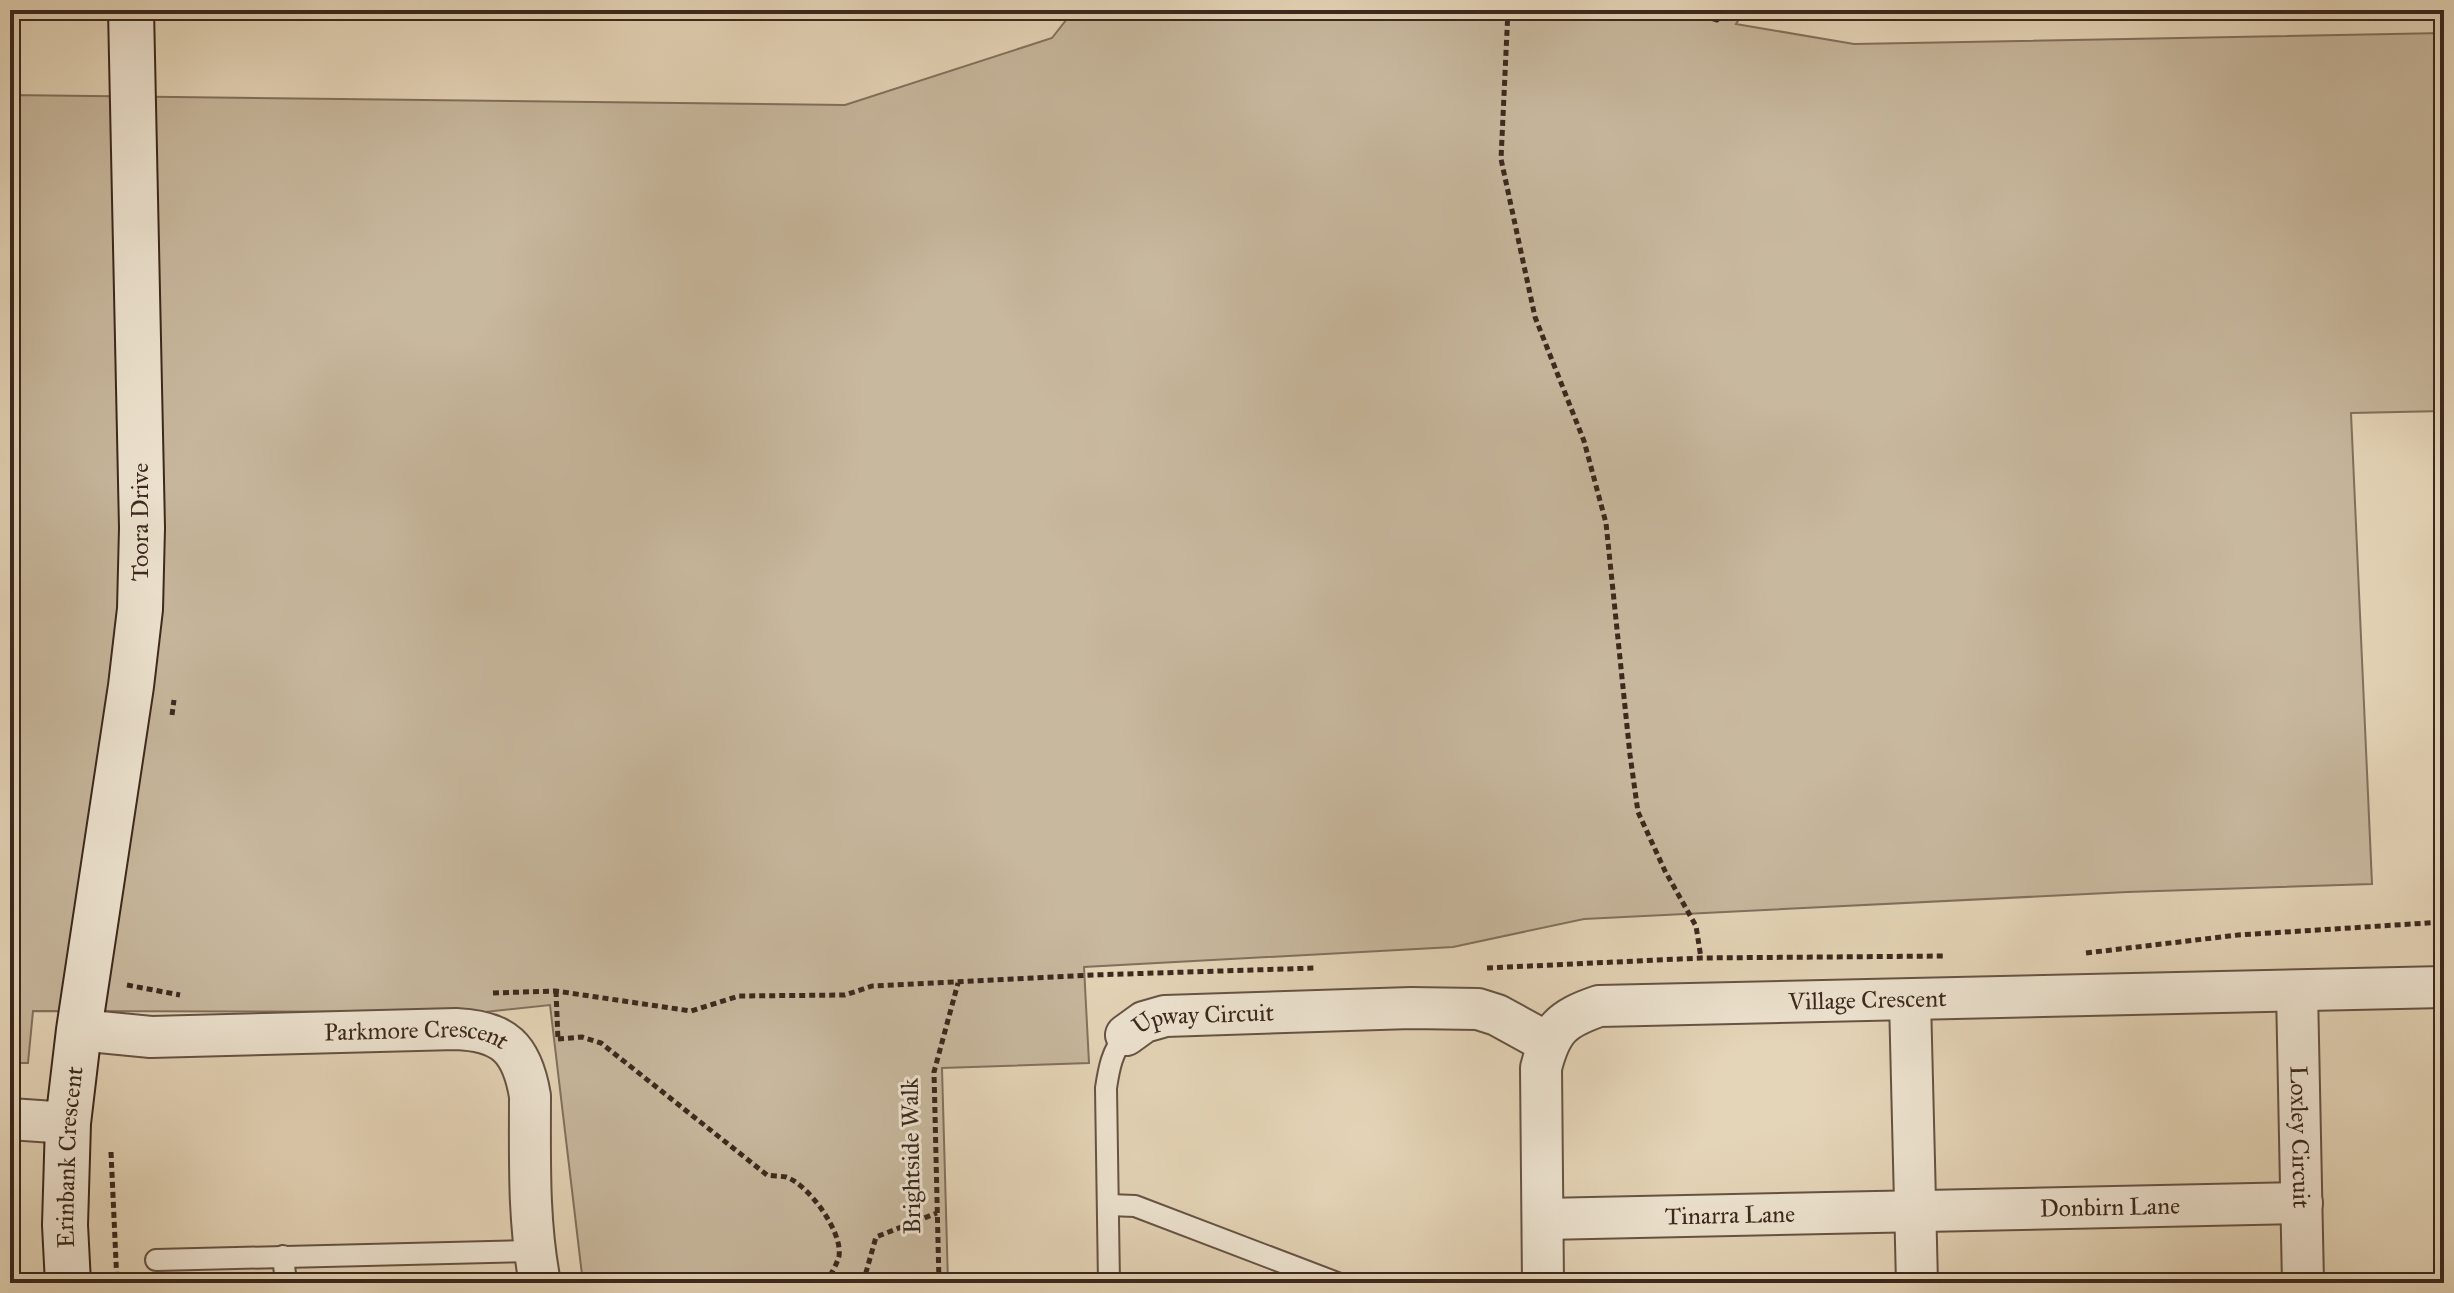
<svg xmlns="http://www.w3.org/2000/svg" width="2454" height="1293" font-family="'IM FELL Great Primer',serif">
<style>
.green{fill:#c8b89e;stroke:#82705e;stroke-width:2}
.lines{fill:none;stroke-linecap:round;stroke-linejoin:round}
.lane-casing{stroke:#665344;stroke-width:24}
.street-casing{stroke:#665344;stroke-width:44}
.secondary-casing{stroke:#3b281e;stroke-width:48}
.path{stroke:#3b281e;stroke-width:5;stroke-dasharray:6 4;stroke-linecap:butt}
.lane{stroke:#eee4d1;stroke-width:20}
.street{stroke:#eee4d1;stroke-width:40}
.secondary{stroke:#eee4d1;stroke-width:44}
.labels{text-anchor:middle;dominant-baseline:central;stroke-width:6;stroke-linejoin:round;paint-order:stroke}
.street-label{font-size:24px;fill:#3b281e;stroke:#eee4d1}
</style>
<rect width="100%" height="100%" fill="#e5d5b8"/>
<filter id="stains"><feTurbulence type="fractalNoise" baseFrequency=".0025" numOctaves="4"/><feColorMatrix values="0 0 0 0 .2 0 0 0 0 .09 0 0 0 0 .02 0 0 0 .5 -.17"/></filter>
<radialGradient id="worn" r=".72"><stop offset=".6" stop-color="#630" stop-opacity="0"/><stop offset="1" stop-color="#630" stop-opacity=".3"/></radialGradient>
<polygon class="green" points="1074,10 1745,10 1736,24 1854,44 2444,33 2444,411 2351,413 2372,884 2127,892 1584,919 1453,947 1084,967 1089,1063 942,1068 948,1283 583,1283 550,1005 485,1012 33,1011 28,1063 10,1063 10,95 845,105 1052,38"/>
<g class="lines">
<g class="lane-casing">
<g id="lane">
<polyline points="1109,1205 1135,1206 1337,1283"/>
<polyline points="283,1256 286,1283"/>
<polyline points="156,1260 534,1251"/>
<path d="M1109,1283l-3,-195c3,-20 6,-37 20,-53"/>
</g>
</g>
<g class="street-casing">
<g id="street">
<path id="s1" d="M2297,991l6,292"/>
<polyline points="1910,1000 1917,1283"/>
<path id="s2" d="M79,1030l72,7 305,-8c48,2 66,19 74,67 0,63 -2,125 10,187"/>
<path id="s3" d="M1126,1035l18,-13 21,-6 246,-8 67,1 19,6 51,28"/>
<polyline points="10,1119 68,1123"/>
<path id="s4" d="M1544,1219l758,-16"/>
<path id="s5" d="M1543,1283l-2,-215c10,-39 20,-49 58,-62l845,-19"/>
</g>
</g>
<g class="secondary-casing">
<g id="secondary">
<path id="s6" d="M68,1283l-3,-58 3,-102 11,-93 52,-344 9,-77 2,-81 -11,-518"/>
</g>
</g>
<g class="path">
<polyline points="1508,10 1501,159 1535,317 1584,441 1606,523 1630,755 1638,812 1665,871 1696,926 1701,958"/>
<polyline points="1683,10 1717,20 1724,10"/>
<polyline points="172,715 174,700"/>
<polyline points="2086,953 2238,935 2444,922"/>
<polyline points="1487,968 1701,958 1945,956"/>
<polyline points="127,985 180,995"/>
<polyline points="556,991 558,1040"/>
<polyline points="493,993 556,991 691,1011 739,996 845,995 872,986 1093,975 1317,968"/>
<path d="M558,1039l24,-2 19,6 166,132c6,1 13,1 19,2 22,7 57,55 53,79 -2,8 -7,16 -11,23l-8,4"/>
<polyline points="111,1152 117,1283"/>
<polyline points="863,1283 876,1237 937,1213"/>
<polyline points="939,1283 934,1072 958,983"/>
</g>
<use href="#lane" class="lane"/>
<use href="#street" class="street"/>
<use href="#secondary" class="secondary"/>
</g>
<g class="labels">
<g class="street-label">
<text transform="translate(140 522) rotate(-90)">Toora Drive</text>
<text stroke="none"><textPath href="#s5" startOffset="574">Village Crescent</textPath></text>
<text stroke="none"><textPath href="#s3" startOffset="82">Upway Circuit</textPath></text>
<text stroke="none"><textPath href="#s2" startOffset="338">Parkmore Crescent</textPath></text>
<text stroke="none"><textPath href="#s1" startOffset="146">Loxley Circuit</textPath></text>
<text stroke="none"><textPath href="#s6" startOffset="126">Erinbank Crescent</textPath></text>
<text transform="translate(911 1156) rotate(-91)">Brightside Walk</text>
<text stroke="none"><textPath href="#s4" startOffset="566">Donbirn Lane</textPath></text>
<text stroke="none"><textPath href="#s4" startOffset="186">Tinarra Lane</textPath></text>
</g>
</g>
<rect width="2454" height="1293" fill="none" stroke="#e5d5b8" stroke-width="40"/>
<rect x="12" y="12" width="2430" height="1269" fill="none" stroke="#3b281e" stroke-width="4"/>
<rect x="20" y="20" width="2414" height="1253" fill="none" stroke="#3b281e" stroke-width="2"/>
<rect width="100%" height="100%" filter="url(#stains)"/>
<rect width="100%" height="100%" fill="url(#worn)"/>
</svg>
